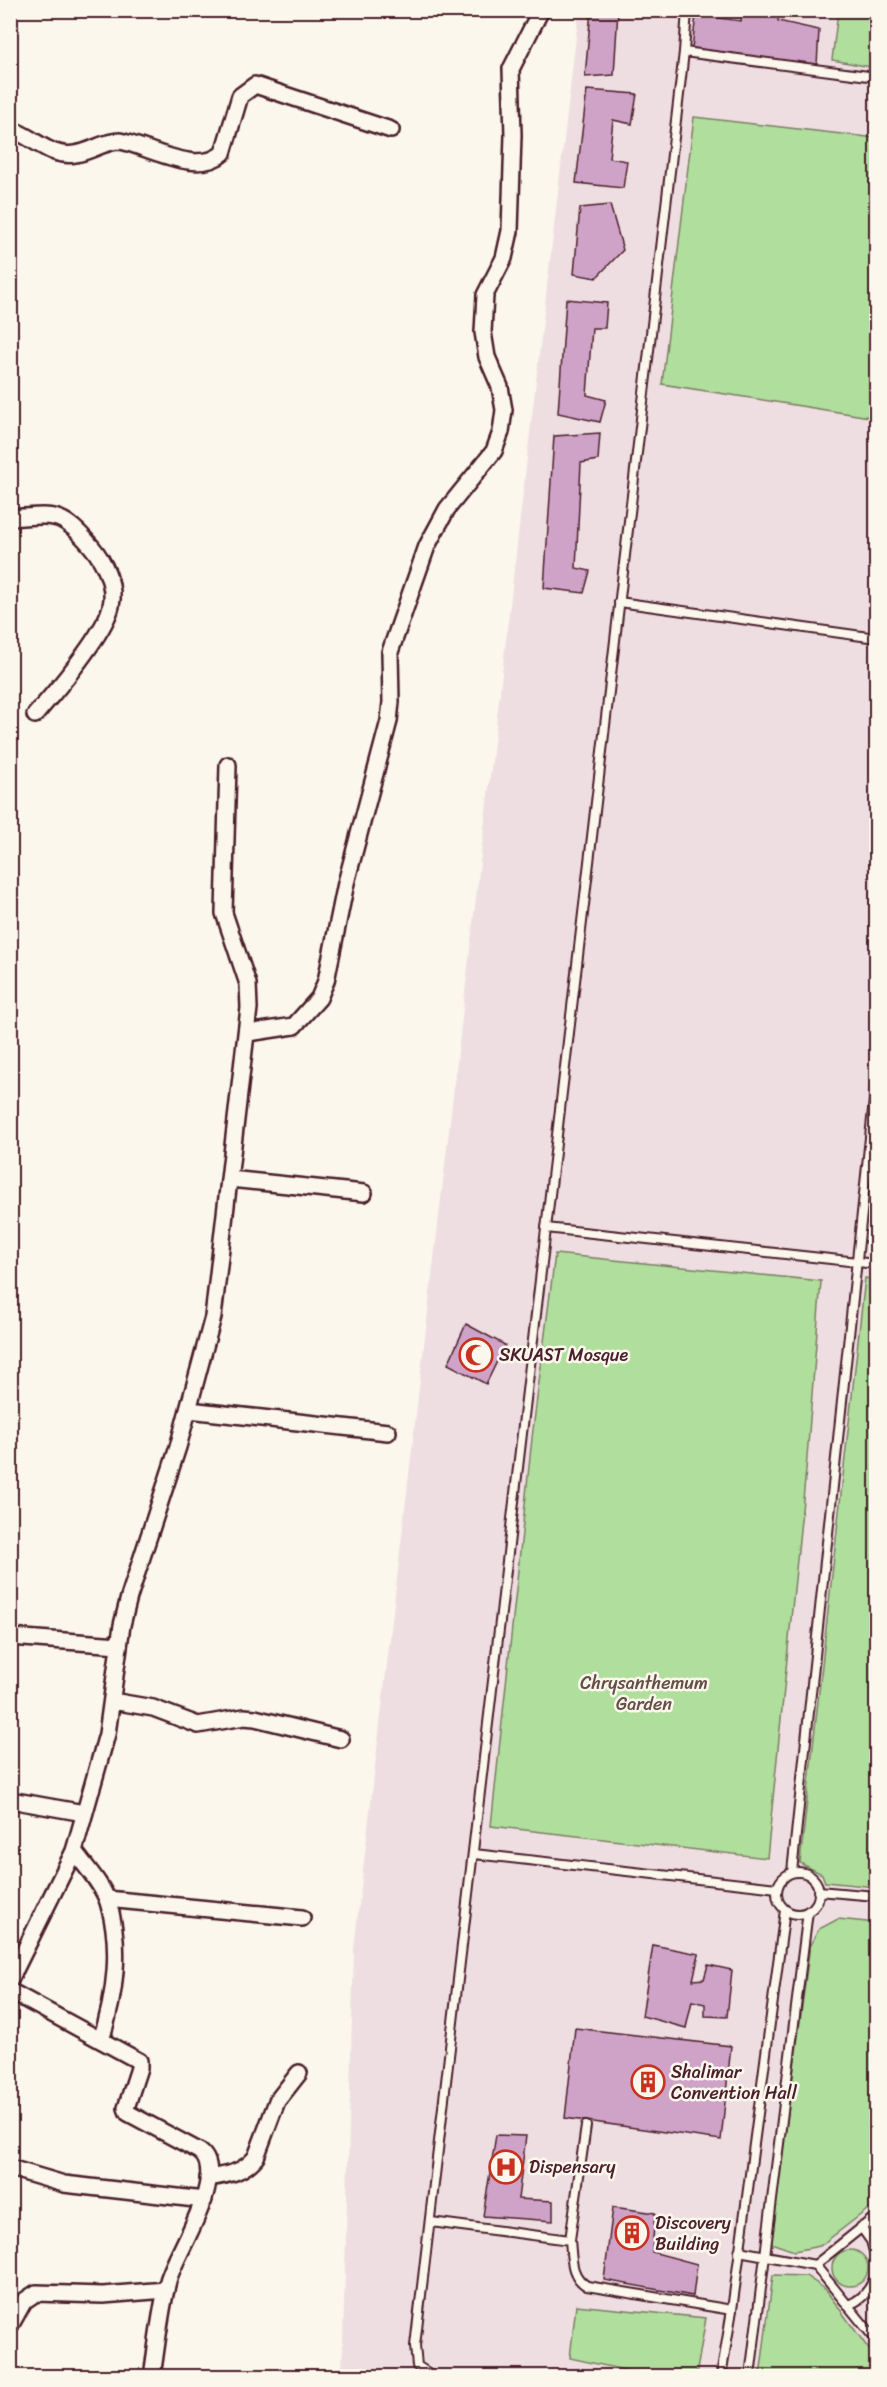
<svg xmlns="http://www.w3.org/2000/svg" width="887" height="2387" font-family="Sriracha,sans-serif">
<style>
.built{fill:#eedee1}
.green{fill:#afde9d;stroke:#7c7e64;stroke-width:1.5}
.building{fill:#cfa3c7;stroke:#4a1f2b;stroke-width:1.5}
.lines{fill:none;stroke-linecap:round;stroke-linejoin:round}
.lane-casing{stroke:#4a1f2b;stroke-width:12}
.street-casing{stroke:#4a1f2b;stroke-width:20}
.lane{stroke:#fbf7ec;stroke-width:8}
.street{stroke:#fbf7ec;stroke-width:15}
.labels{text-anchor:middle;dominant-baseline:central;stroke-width:5;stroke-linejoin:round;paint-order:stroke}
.poi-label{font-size:18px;fill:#4a1f2b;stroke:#fbf7ec;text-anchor:start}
.park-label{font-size:18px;fill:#634f48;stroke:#fbf7ec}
</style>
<rect width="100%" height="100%" fill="#fbf7ec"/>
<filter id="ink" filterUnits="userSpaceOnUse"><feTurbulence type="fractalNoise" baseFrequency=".0167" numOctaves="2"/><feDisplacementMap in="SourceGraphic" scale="12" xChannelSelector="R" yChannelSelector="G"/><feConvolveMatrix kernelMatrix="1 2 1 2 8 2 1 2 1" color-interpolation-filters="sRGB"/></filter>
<g filter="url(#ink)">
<polygon class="built" points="579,11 876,11 876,2376 342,2376 354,1948"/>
<g class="green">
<polygon points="838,11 876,11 876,68 832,60"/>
<polygon points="694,117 876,138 876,418 662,384"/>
<polygon points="555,1254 821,1281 806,1470 767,1858 491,1826 532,1438"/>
<polygon points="865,1278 876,1280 876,1887 825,1882 822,1874 800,1863"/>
<polygon points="838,1919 876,1923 876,2117 874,2145 876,2145 876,2203 820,2246 794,2251 771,2243 810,1945 819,1929"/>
<circle cx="850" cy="2268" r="18"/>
<polygon points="773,2275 806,2276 825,2289 876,2359 876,2376 760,2376"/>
<polygon points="576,2305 706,2318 696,2376 651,2376 570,2358"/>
</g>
<g class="building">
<polygon points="591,10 618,10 614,75 585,77"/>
<polygon points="741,10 779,10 778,21 819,30 817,65 692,48 696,15 741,21"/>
<polygon points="587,90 637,94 632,124 613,120 609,158 627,161 623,188 576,183"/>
<polygon points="610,205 623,250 596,278 574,274 580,208"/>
<polygon points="566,299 607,303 605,328 592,328 587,395 606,400 600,422 558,413"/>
<polygon points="600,433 598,460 581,463 576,568 590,571 584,593 544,588 554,436"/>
<polygon points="466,1324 505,1345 486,1384 448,1364"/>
<polygon points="653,1945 699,1954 693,1980 704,1979 708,1965 732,1970 727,2017 705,2016 705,2004 692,2001 686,2028 642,2016"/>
<polygon points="575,2028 731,2046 721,2140 565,2118"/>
<polygon points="876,2117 876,2145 874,2145"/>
<polygon points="496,2135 526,2136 518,2199 553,2201 553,2221 483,2216"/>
<polygon points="613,2207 655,2213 652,2252 697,2264 693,2296 604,2280"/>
</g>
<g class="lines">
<g class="lane-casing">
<g id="lane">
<polyline points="684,52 876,77"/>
<polyline points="619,602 876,638"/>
<polyline points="546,1228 876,1264"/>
<polyline points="474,1854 777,1888"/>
<polyline points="792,1872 876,1081"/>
<circle cx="798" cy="1893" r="21"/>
<polyline points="818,1891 876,1896"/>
<path d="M431,2222l139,18c2,18 0,36 17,46l145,24"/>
<polyline points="861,2227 871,2241 876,2259"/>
<polyline points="570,2240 586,2126"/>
<polyline points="739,2251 815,2265 876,2340"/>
<polyline points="815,2265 876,2216"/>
<path d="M847,2305c15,-4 24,-17 29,-31"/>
<polyline points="433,2376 417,2366 415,2346 684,52 687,10"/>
<polyline points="721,2376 732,2310 785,1910"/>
<polyline points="750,2376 808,1911"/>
</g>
</g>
<g class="street-casing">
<g id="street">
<path d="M10,129c23,7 39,29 65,25 16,-2 29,-13 45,-13 30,6 78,35 103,12l17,-57 15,-11 136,45"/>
<path d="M10,518c44,-3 50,-8 81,28 13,15 25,40 20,60 -6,28 -56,86 -76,109"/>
<polyline points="248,1033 294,1026 319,998 326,981 346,883 389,721 391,702 390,652 427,546 447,509 494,451 501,432 504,410 500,387 487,357 483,332 485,295 504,258 510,231 513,135 511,69 541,10"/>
<polyline points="230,1179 364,1193"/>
<polyline points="189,1410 388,1432"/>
<polyline points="10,1637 119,1645"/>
<polyline points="112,1701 153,1708 198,1725 244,1717 255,1718 341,1739"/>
<polyline points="10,1800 84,1813"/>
<path d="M74,1851c11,15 28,33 34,51 14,44 7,95 -7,138"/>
<polyline points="107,1899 302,1918"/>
<polyline points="10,1980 74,1851 107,1734 122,1625 129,1597 178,1447 213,1317 249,1008 248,984 224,913 228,765"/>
<path d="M10,1991l129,70v7l-13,40 2,5 71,38c32,22 -24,102 -31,130 -8,31 -11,64 -16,95"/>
<polyline points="10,2168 64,2184 204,2200"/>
<path d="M208,2178c19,-3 35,-5 48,-21l21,-56 22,-28"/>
<polyline points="10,2326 24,2301 36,2293 103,2295 166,2290"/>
</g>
</g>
<use href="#lane" class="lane"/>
<use href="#street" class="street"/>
</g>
</g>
<defs>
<g id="mosque-ring" transform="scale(1.725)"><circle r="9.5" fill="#fbf7ec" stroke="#c8321e" stroke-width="1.5"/><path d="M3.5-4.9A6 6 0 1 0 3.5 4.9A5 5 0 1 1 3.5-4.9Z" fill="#c8321e"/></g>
<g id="building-ring" transform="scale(1.725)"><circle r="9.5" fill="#fbf7ec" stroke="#c8321e" stroke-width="1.5"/><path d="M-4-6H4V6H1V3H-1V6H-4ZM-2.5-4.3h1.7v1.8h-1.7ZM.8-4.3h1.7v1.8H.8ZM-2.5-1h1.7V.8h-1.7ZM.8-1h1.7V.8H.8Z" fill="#c8321e"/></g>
<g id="hospital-ring" transform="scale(1.725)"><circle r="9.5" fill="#fbf7ec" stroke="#c8321e" stroke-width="1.5"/><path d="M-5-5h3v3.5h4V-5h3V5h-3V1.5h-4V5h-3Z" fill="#c8321e"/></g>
</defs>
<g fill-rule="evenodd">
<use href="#mosque-ring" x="476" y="1355"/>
<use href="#building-ring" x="648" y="2082"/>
<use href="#hospital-ring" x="506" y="2167"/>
<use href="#building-ring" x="632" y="2233"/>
</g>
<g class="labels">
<g class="poi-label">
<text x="499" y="1355">SKUAST Mosque</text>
<text x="671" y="2072">Shalimar<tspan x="671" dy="21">Convention Hall</tspan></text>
<text x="529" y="2167">Dispensary</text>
<text x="655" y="2223">Discovery<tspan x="655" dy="21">Building</tspan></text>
</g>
<g class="park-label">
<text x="644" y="1683">Chrysanthemum<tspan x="644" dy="21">Garden</tspan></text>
</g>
</g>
<rect width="887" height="2387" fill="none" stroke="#fbf7ec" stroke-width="36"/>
<rect x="18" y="18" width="851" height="2351" fill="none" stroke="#4a1f2b" stroke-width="2" filter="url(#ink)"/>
</svg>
